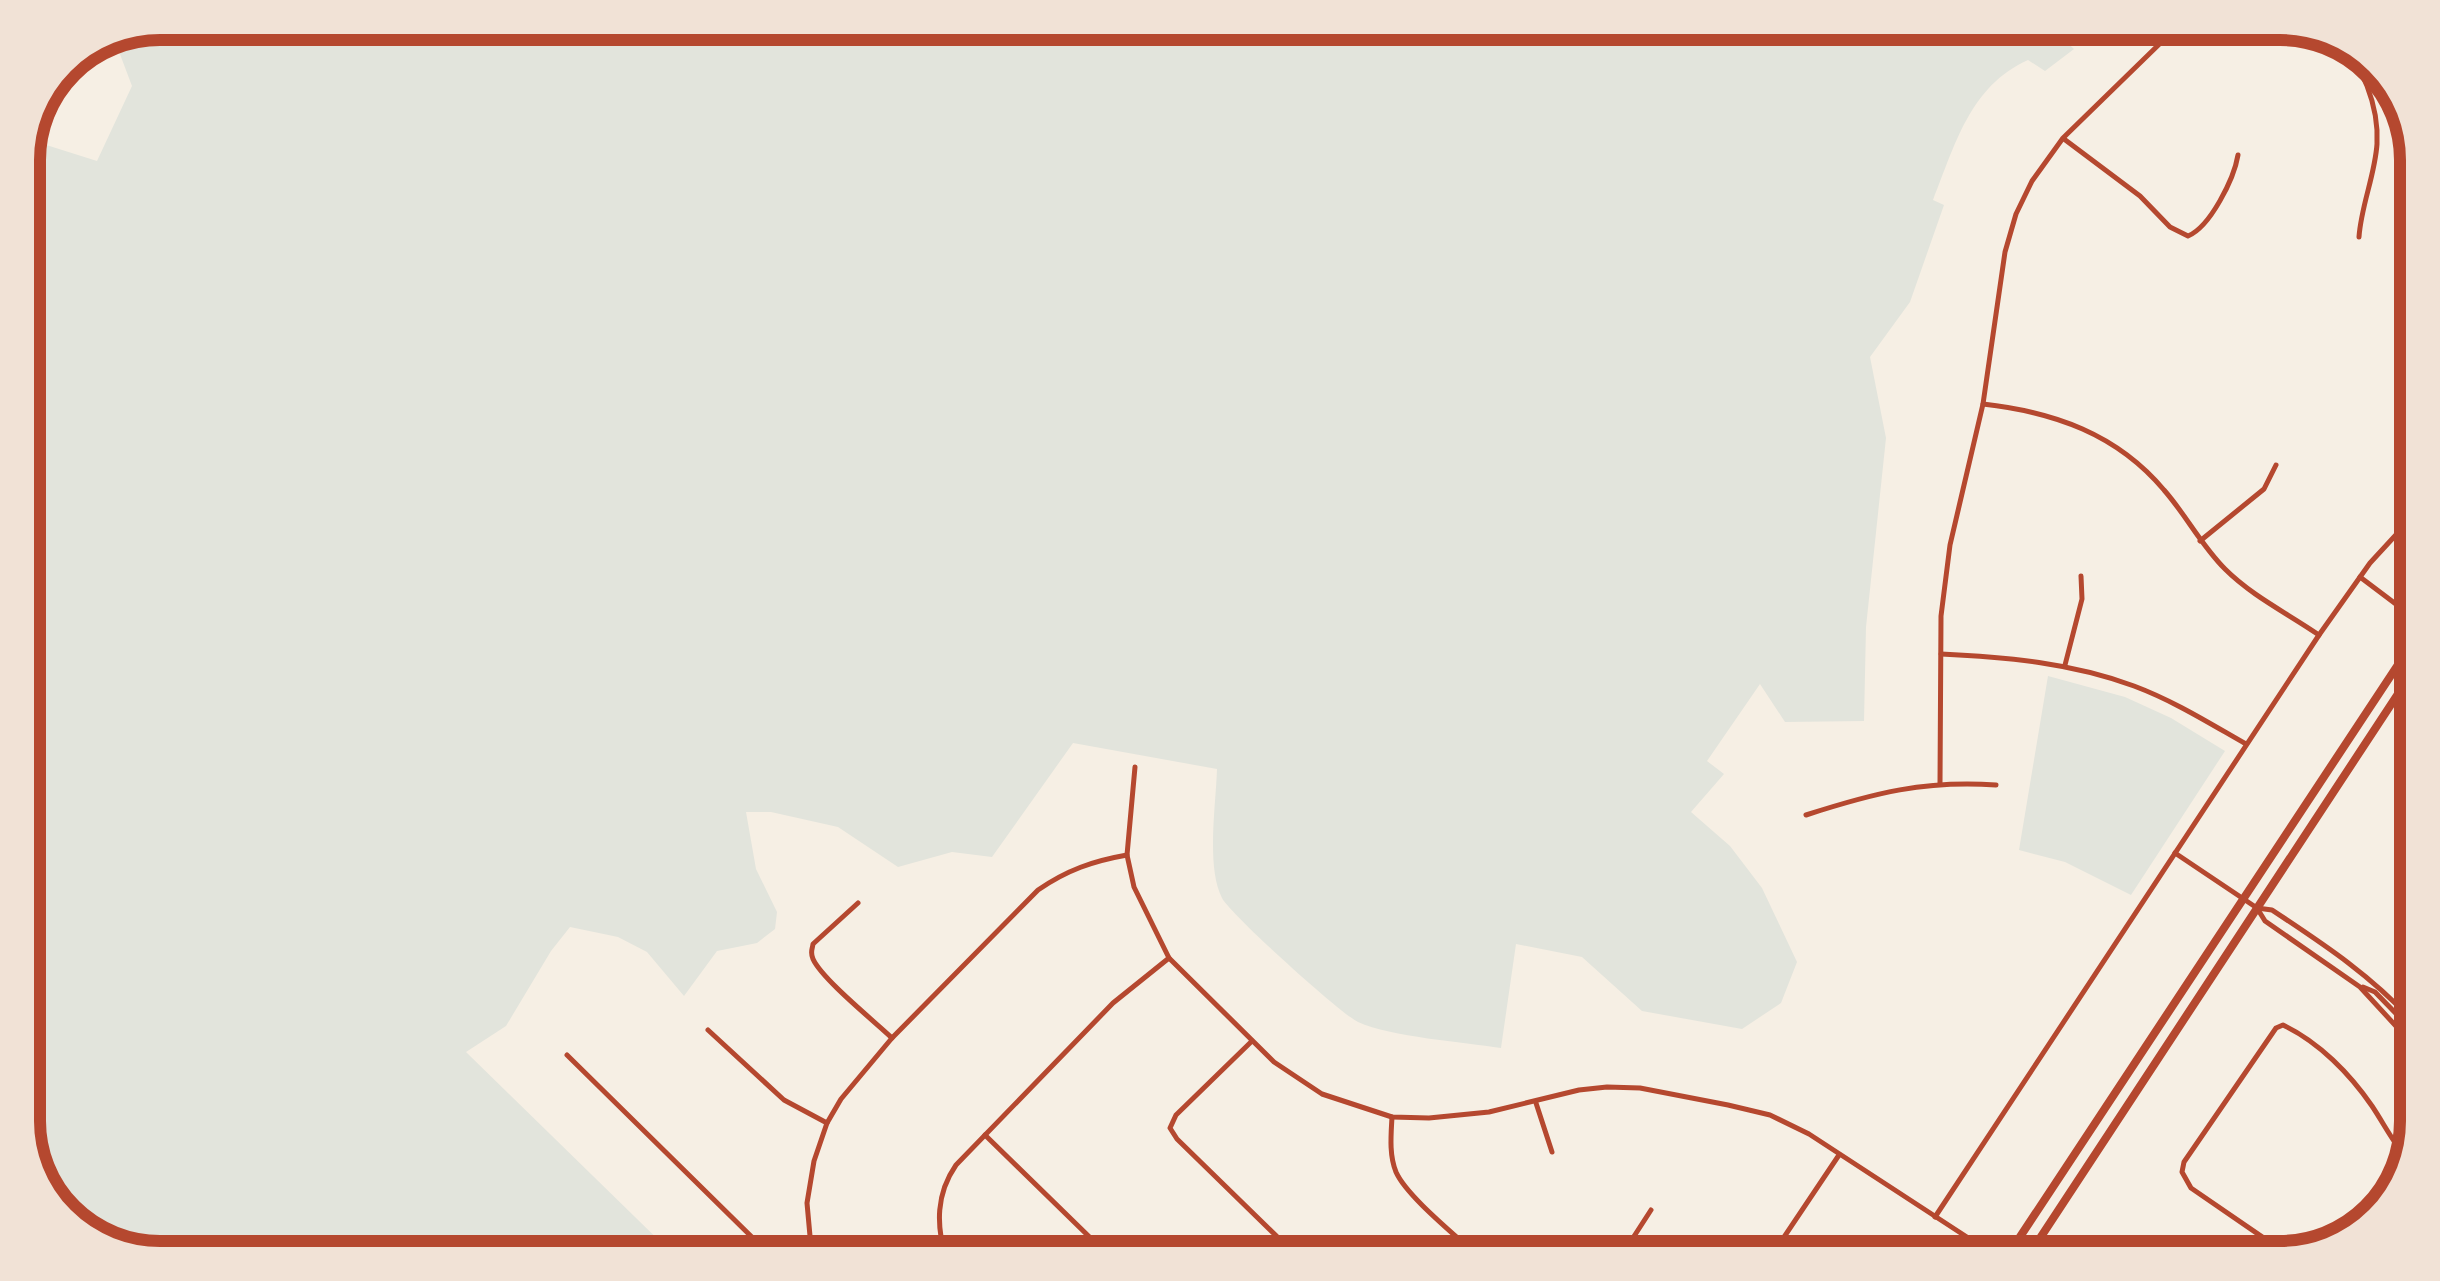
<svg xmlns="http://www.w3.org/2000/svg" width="2440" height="1281" font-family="Rubik,sans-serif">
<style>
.green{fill:#e2e4dc}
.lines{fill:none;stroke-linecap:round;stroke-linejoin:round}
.minor{stroke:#b5482f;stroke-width:5}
.secondary{stroke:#b5482f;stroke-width:8}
.rim{fill:none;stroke:#b5482f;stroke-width:12}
</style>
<rect width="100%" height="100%" fill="#f6efe4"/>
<g class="green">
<path d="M2046,23l28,26 -29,22 -17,-11c-58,26 -73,85 -95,140l11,5 -34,97 -40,55 16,81 -20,189 -2,94 -79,1 -25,-38 -53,77 17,13 -33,38 39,34 32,42 35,74 -16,41 -39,26 -100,-18 -60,-54 -66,-13 -15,104c-38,-6 -110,-11 -143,-26 -17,-8 -128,-108 -136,-124 -16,-31 -6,-94 -5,-129l-144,-26 -81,114 -40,-5 -54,15 -60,-40 -67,-15h-25l10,57 21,43 -2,17 -18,14 -40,8 -33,45 -37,-44 -29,-15 -48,-10 -19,24 -45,75 -40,26 211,206h-517l-61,-14 -53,-46 -23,-68v-936l17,-51 57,18 35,-75 -17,-45 45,-19z"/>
<polygon points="2048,676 2125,697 2171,718 2225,751 2131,895 2065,862 2019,850"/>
</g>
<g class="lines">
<g class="minor">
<path d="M2336,36c26,28 43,69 41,108 -2,31 -16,62 -18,93"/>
<path d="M2064,139l76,57 30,31 18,9c22,-9 46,-57 50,-81"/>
<path d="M1983,404c71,8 134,30 181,86 22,25 37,55 61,79 27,27 62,44 94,66"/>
<polyline points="2200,541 2264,489 2276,465"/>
<polyline points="2360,577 2417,620"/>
<path d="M1941,654c66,3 131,9 193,32 40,15 75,37 112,58"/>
<polyline points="2065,665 2082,599 2081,576"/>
<polyline points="1135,767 1127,855 1134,887 1169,958 1274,1062 1322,1094 1392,1117 1429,1118 1489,1112 1579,1090 1607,1087 1640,1088 1728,1105 1770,1115 1809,1134 1999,1258"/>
<polyline points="1940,783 1941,616 1950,545 1983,404 2005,252 2016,214 2032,181 2063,138 2182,22"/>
<path d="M1806,815c68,-22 119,-35 190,-30"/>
<polyline points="2175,853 2257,908 2265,921 2360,987 2417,1049"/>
<path d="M858,903l-45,41c-1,7 -3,8 0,15 9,20 61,62 79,79"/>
<path d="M2257,908l15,2c53,35 103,68 145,116"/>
<polyline points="2363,987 2375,992 2411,1029 2417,1029"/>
<polyline points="708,1030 784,1100 827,1123"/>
<polyline points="1252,1041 1176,1115 1170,1128 1177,1139 1299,1258"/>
<polyline points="567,1055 763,1248 784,1253 810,1252"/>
<polyline points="1536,1103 1552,1152"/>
<path d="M1392,1117c-1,18 -3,38 4,55 11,25 63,66 84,86"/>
<polyline points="985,1135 1111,1258"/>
<polyline points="1935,1217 2319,635 2370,563 2417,512"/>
<path d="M2290,1256l-99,-68 -9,-16 2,-10 92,-134 7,-3c36,17 67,49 89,81 12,18 22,38 36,54"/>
<path d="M812,1258l-5,-55 7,-42 13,-38 14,-24 51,-61 146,-148c29,-20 55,-29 89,-35"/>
<path d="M946,1258c-10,-33 -10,-64 10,-93l157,-162 56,-45"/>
<polyline points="1620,1258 1651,1210"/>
<polyline points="1770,1258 1839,1155"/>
</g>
<g class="secondary">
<polyline points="2006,1258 2417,636"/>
<polyline points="2027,1258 2417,665"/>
</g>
</g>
<path d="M0 0H2440V1281H0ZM160 40H2280A120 120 0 0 1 2400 160V1121A120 120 0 0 1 2280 1241H160A120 120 0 0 1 40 1121V160A120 120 0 0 1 160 40Z" fill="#f1e2d6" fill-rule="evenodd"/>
<path class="rim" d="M160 40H2280A120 120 0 0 1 2400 160V1121A120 120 0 0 1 2280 1241H160A120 120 0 0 1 40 1121V160A120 120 0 0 1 160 40Z"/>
</svg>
